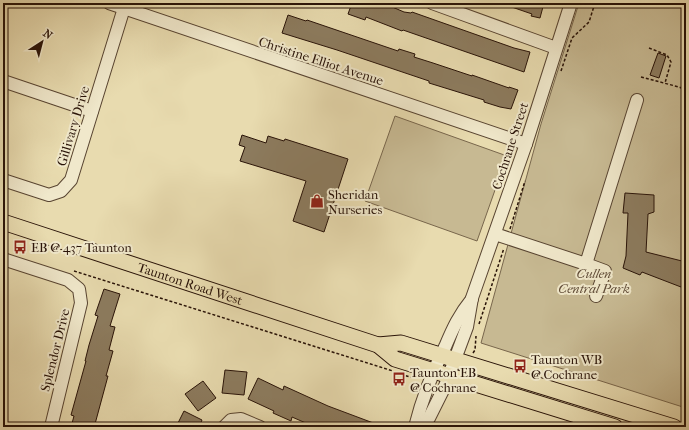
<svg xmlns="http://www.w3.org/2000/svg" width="689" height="430" font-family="'IM FELL French Canon',serif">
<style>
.green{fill:#c7b992;stroke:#78664c}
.building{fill:#8c7b5e;stroke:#281207}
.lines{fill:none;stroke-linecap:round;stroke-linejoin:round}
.minor-casing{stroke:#584431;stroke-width:14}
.major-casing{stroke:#281207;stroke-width:17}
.path{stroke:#281207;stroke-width:1.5;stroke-dasharray:3 2;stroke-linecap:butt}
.minor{stroke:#f0e8cb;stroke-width:12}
.major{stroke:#e8dbaf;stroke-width:15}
.labels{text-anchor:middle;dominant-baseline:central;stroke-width:4;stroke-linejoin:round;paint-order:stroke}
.street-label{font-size:13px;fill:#281207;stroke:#f0e8cb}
.poi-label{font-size:13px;fill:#281207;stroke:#f0e8cb;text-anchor:start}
.park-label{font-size:13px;font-style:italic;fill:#604c38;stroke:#f0e8cb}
</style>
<rect width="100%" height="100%" fill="#e8dbaf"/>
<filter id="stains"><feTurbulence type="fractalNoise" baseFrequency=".005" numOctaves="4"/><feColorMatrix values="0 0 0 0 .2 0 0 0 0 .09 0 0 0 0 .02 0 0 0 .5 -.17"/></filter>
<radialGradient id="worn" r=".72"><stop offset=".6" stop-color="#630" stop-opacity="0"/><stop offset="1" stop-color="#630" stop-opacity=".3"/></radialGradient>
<g class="green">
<polygon points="579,3 686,3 686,408 481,343 541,124"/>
<polygon points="395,116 507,156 477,241 365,201"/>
</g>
<g class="building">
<polygon points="352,3 386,3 390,5 390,6 404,12 411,13 412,12 514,48 530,52 524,72 403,30 402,31 366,17 365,20 348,14"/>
<polygon points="504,3 544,3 540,18 531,16 532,14 503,4"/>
<polygon points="288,15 306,21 307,20 398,51 399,49 415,54 414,57 433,63 472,76 472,75 509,88 509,87 518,90 511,109 500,107 484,102 484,100 429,83 429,81 337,50 282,33"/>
<polygon points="658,53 666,56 659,78 650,75"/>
<polygon points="242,135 266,143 268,136 284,141 285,139 348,159 324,232 293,221 306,181 240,161 245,147 239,145"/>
<polygon points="625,193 654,195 654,212 648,214 646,252 686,262 686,274 681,287 642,272 640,275 623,268 626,256 628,213 623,213"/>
<polygon points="104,289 120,294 110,326 115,327 109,350 113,351 106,376 108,376 95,424 91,423 90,427 71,427 74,416 71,415 86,361 85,361 89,345 98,316 95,315"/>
<polygon points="225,370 247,372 244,395 222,393"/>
<polygon points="258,378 283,390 284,386 328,406 384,427 315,427 292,417 291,421 273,413 274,411 248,399"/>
<polygon points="203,381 216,398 198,411 185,394"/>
<polygon points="184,411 202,420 199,427 176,427"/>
</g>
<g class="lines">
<g class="minor-casing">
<g id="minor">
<polyline points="109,3 526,144"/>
<polyline points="432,3 556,48"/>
<polyline points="3,81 92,111"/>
<polyline points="3,180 49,195 61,191 71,180 124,8"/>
<polyline points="495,234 586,264 637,100"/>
<polyline points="3,259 68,280 79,289 81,303 51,427"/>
<polyline points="586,264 605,271 596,296"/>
<polyline points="224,427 231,420 241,419 260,427"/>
<path d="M415,427c7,-28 17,-54 30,-80 8,-19 14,-32 27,-48"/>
<polyline points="418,427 429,418 445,386 467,327 472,298 526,144 571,3"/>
</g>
</g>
<g class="major-casing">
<g id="major">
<path id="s1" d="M3,222l375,123 17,14 220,68"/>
<polyline points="378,345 401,343 674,427"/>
</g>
</g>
<g class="path">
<polyline points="649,48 667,55 671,62 665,83"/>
<polyline points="561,71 572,38 589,22 595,3"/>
<polyline points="641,77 679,87 686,90"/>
<polyline points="510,229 525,181"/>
<polyline points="74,271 393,371"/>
<polyline points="479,324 504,248"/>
<polyline points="473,353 475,350 476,336"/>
<polyline points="396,373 414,378 415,377"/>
</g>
<use href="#minor" class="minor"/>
<use href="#major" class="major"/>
</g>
<defs>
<g id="shop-bare" transform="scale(1.08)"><path d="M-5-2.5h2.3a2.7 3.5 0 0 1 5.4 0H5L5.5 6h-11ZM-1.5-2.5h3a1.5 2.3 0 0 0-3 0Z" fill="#8f2418" stroke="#f0e8cb" stroke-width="2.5" paint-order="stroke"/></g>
<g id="bus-bare" transform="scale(1.08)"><path d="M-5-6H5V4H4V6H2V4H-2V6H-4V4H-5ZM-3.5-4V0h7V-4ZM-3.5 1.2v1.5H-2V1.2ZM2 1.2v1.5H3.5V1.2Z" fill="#8f2418" stroke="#f0e8cb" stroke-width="2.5" paint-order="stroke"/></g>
</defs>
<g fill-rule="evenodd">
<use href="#shop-bare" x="317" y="201"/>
<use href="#bus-bare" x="20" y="247"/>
<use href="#bus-bare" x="520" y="366"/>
<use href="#bus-bare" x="399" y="379"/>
</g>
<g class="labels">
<g class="street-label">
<text transform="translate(321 61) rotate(18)">Christine Elliot Avenue</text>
<text transform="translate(73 126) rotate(-73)">Gillivary Drive</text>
<text transform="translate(510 146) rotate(-72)">Cochrane Street</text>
<text stroke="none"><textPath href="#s1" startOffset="197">Taunton Road West</textPath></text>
<text transform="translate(55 350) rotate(-76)">Splendor Drive</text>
</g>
<g class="poi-label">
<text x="328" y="194">Sheridan<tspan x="328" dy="15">Nurseries</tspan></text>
<text x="31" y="247">EB @ 437 Taunton</text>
<text x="531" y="359">Taunton WB<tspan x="531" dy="15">@ Cochrane</tspan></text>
<text x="410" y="372">Taunton EB<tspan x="410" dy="15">@ Cochrane</tspan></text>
</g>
<g class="park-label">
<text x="594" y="273">Cullen<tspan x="594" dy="15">Central Park</tspan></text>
</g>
</g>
<rect width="689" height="430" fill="none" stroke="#e8dbaf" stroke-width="16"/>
<rect x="4" y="4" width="681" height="422" fill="none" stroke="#281207" stroke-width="2"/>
<rect x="8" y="8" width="673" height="414" fill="none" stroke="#281207"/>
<g transform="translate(42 42) rotate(36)" stroke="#f0e8cb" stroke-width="3" paint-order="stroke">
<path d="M0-3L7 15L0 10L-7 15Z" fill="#281207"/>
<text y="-6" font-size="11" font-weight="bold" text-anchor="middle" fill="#281207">N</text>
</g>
<rect width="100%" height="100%" filter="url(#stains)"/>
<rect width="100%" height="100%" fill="url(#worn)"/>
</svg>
